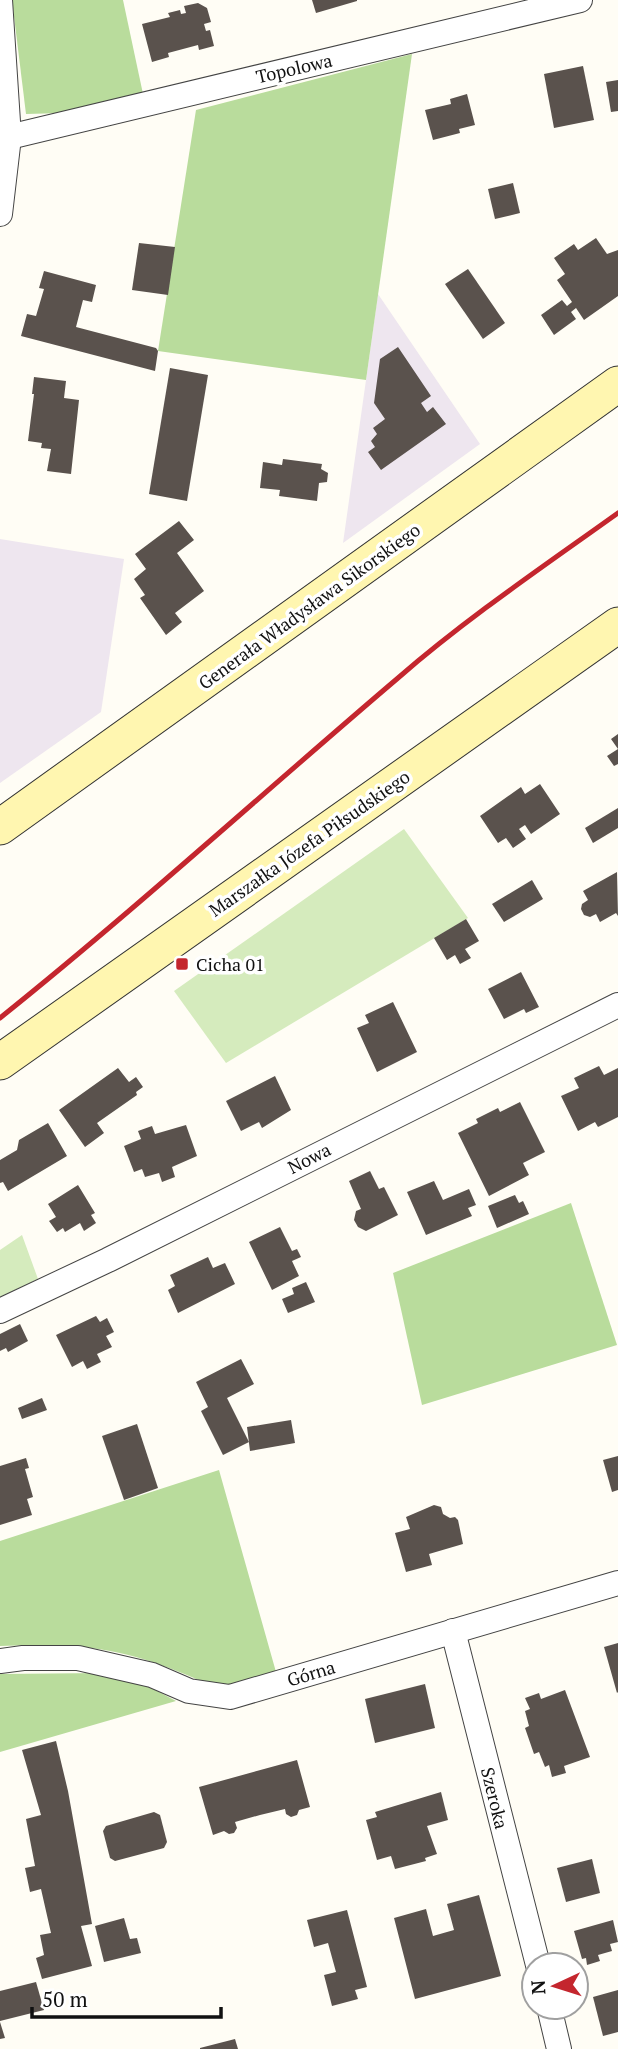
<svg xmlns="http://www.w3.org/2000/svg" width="618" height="2049" font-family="'PT Serif',serif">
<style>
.industrial{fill:#eee6ef}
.green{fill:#d5ebbd}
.forest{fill:#b9dc9c}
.building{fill:#5a524d}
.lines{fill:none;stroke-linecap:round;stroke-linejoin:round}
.street-casing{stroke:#444;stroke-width:26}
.secondary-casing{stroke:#333;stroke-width:37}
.street{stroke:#fff;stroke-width:24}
.secondary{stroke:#fff6b0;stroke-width:35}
.rail{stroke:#c4262e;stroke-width:5}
.poi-dot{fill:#c4262e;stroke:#fff;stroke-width:2.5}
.labels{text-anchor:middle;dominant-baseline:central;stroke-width:7;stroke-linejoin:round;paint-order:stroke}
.street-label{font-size:18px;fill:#111;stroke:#fff}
.poi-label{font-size:18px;fill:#111;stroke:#fff;text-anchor:start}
</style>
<rect width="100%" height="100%" fill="#fffdf5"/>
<g class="industrial">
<polygon points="378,294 480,444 343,543 366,380"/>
<polygon points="0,539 124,559 101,712 0,783"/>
</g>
<g class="green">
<polygon points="404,829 468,918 226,1063 174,991"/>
<polygon points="22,1235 38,1279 0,1297 0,1250"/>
</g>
<g class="forest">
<polygon points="12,0 123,0 143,94 64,113 26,114"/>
<polygon points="412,54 366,380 158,351 196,110"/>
<polygon points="571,1203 617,1345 422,1405 393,1273"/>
<path d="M219,1470l57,202 -58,17c-42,-20 -88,-38 -136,-42 -27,-2 -55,-2 -82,-1v-105z"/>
<polygon points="102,1673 146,1685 176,1701 0,1752 0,1674"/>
</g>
<g class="building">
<polygon points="312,0 357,0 357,1 316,13"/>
<polygon points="198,3 207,8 211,22 204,24 206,31 210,30 214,46 199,50 198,45 168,53 169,57 152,62 142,24 170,17 168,13 180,10 181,14 186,13 184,6"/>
<polygon points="583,66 594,120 554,128 544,74"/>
<polygon points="618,80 618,111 611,112 606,82"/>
<polygon points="467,94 475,125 459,129 460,133 433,140 425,110 451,104 450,99"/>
<polygon points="513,183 520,213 495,219 488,189"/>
<polygon points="596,238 607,254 618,250 618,296 584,320 576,308 571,312 576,319 554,335 541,315 562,300 567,306 572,302 557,280 565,274 554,258 574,244 578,250"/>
<polygon points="139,243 175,247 168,295 132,290"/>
<polygon points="468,269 505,323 483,339 445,284"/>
<polygon points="44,271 96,285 92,302 83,300 76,327 156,348 158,351 155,371 21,336 27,314 36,316 44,289 39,288"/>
<polygon points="398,347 431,396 421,403 427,412 433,407 446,424 381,470 368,452 375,447 371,441 377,434 373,428 385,419 374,403 380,359"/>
<polygon points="170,368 208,375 187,501 149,494"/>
<polygon points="34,377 66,381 64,398 79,400 71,474 47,471 51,449 41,448 42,443 28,441 34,394 32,394"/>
<polygon points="283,459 322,464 321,469 328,473 327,482 319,483 317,501 279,496 280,490 260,488 263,462 282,465"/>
<polygon points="179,521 194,540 177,553 204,591 175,613 182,622 166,635 140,598 145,595 134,579 146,569 135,554"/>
<polygon points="618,734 618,764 614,766 607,756 618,749 611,739"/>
<polygon points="540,784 560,814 531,834 525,825 519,829 526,839 513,848 506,838 498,843 480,816 521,787 525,794"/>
<polygon points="618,808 618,828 593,843 585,828"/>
<polygon points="617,872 618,916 616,913 600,922 596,914 590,917 584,915 581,909 582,904 588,900 583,891"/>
<polygon points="532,880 543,899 504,922 492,904"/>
<polygon points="466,919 479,941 465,949 471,958 460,964 455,955 447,960 434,938"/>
<polygon points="521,972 539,1007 526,1013 524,1009 504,1019 488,989"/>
<polygon points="393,1002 417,1052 377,1072 357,1028 369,1023 365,1015"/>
<polygon points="599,1066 604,1075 618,1068 618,1117 598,1127 595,1122 578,1131 561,1096 579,1088 574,1078"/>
<polygon points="118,1068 129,1082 136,1077 143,1087 136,1092 137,1095 97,1123 104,1133 85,1147 59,1110"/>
<polygon points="275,1076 291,1110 262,1128 259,1122 241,1131 226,1101"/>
<polygon points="520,1102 545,1152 523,1163 529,1175 489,1196 458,1133 478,1123 476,1119 498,1108 500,1112"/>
<polygon points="48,1123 67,1156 8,1191 3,1182 0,1183 0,1160 17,1150 19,1140"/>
<polygon points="186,1125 197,1156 172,1167 175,1177 162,1182 159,1173 145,1177 142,1169 134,1172 124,1146 141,1139 138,1131 152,1126 155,1134"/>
<polygon points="370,1171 379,1189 384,1187 398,1215 366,1231 358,1227 354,1220 356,1211 361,1209 349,1181"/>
<polygon points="434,1181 443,1200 469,1189 476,1205 468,1208 472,1216 426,1235 407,1192"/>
<polygon points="78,1185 95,1213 91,1215 96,1223 84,1231 80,1223 65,1232 63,1228 57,1232 49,1221 56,1217 48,1204"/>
<polygon points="515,1195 519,1203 523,1201 529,1214 497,1228 488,1206"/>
<polygon points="280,1227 292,1251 297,1249 301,1257 292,1261 299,1276 272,1290 249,1242"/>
<polygon points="208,1257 213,1268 225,1263 235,1284 178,1313 168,1290 175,1286 170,1275"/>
<polygon points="306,1282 315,1302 288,1313 282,1299 294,1294 292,1288"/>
<polygon points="96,1316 100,1322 107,1318 114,1332 106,1336 112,1347 97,1354 101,1362 87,1369 83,1361 72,1367 56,1335"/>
<polygon points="20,1324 28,1341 8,1352 6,1348 0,1351 0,1334"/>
<polygon points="241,1359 254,1384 227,1398 249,1442 223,1455 201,1411 208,1407 196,1382"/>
<polygon points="42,1398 47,1410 22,1419 18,1408"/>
<polygon points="291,1420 295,1443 250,1451 247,1427"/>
<polygon points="137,1424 158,1488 124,1500 102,1436"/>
<polygon points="618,1456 618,1490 612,1492 603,1460"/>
<polygon points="26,1458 29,1468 25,1469 33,1497 27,1499 32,1515 0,1525 0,1466"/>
<polygon points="434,1505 441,1507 443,1514 450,1518 455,1517 458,1520 463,1544 429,1554 432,1565 406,1572 395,1533 410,1529 406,1517"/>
<polygon points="618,1643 618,1692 617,1693 604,1647"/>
<polygon points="425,1684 435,1728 375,1743 365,1699"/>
<polygon points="565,1690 590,1757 564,1766 566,1773 552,1777 549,1765 545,1767 539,1752 534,1754 525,1728 529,1726 525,1711 530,1709 525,1698 539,1693 541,1699"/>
<polygon points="56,1741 68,1791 92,1924 81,1926 92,1966 42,1979 36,1958 44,1955 40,1935 51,1933 41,1889 30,1892 25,1868 35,1866 26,1819 41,1815 22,1750"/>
<polygon points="297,1760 310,1807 299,1810 297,1815 291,1817 286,1814 285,1809 260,1815 235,1822 237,1828 234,1833 229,1834 224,1831 213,1835 199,1787"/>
<polygon points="441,1792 448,1820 427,1826 437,1854 425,1858 426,1861 395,1869 391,1856 377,1860 366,1820 377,1817 375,1812"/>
<polygon points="154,1812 160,1815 167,1842 164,1848 115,1861 110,1858 103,1831 106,1826"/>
<polygon points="592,1859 600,1893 566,1902 557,1868"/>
<polygon points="479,1895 501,1976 415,1999 394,1918 426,1909 433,1936 454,1930 447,1904"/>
<polygon points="347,1910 367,1987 355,1990 358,1999 332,2006 324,1975 336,1972 328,1943 314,1947 307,1920"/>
<polygon points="124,1918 130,1939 137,1938 141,1953 104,1962 95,1926"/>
<polygon points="613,1920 618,1942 610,1944 612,1951 598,1955 600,1961 587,1965 586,1958 582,1959 574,1931"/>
<polygon points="36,1982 44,2010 0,2021 0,1991"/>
<polygon points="618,1990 618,2032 603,2036 593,1997"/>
<polygon points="0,2022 5,2038 0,2039"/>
<polygon points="235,2039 238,2049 200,2049 200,2048"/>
</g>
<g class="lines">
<g class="street-casing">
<g id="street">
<polyline points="9,137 580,0"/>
<polyline points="0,214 9,137 0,0"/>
<polyline points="0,1311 108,1260 618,1005"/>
<polyline points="453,1631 538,1965"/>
<polyline points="0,1661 23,1658 78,1658 152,1675 189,1691 230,1697 618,1583"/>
<polyline points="549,2007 559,2049"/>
</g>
</g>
<g class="secondary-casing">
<g id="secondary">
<polyline points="0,827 618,384"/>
<polyline points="0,1062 618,625"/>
</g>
</g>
<use href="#street" class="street"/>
<use href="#secondary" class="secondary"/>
<path class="rail" d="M0,1018c136,-109 265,-227 398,-340 69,-60 146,-112 220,-165"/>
</g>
<rect class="poi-dot" x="175" y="957" width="14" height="14" rx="3.5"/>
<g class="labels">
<g class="street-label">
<text transform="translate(294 68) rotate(-13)">Topolowa</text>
<text transform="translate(309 606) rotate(-36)">Generała Władysława Sikorskiego</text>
<text transform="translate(309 843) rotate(-35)">Marszałka Józefa Piłsudskiego</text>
<text transform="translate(309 1158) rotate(-27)">Nowa</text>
<text transform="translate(311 1673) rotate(-17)">Górna</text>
<text transform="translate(495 1798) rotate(76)">Szeroka</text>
</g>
<g class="poi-label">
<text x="196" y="964">Cicha 01</text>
</g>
</g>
<g transform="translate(555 1986) rotate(266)"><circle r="33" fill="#ffffff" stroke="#a0a0a0" stroke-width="2"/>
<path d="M0-5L12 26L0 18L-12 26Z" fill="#c4262e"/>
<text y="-10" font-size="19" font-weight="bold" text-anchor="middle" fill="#111111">N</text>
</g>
<path d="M32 2007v10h189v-10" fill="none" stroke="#111111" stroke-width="3.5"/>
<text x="42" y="2007" font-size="21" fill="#111111" stroke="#ffffff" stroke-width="5" paint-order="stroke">50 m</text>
</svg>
